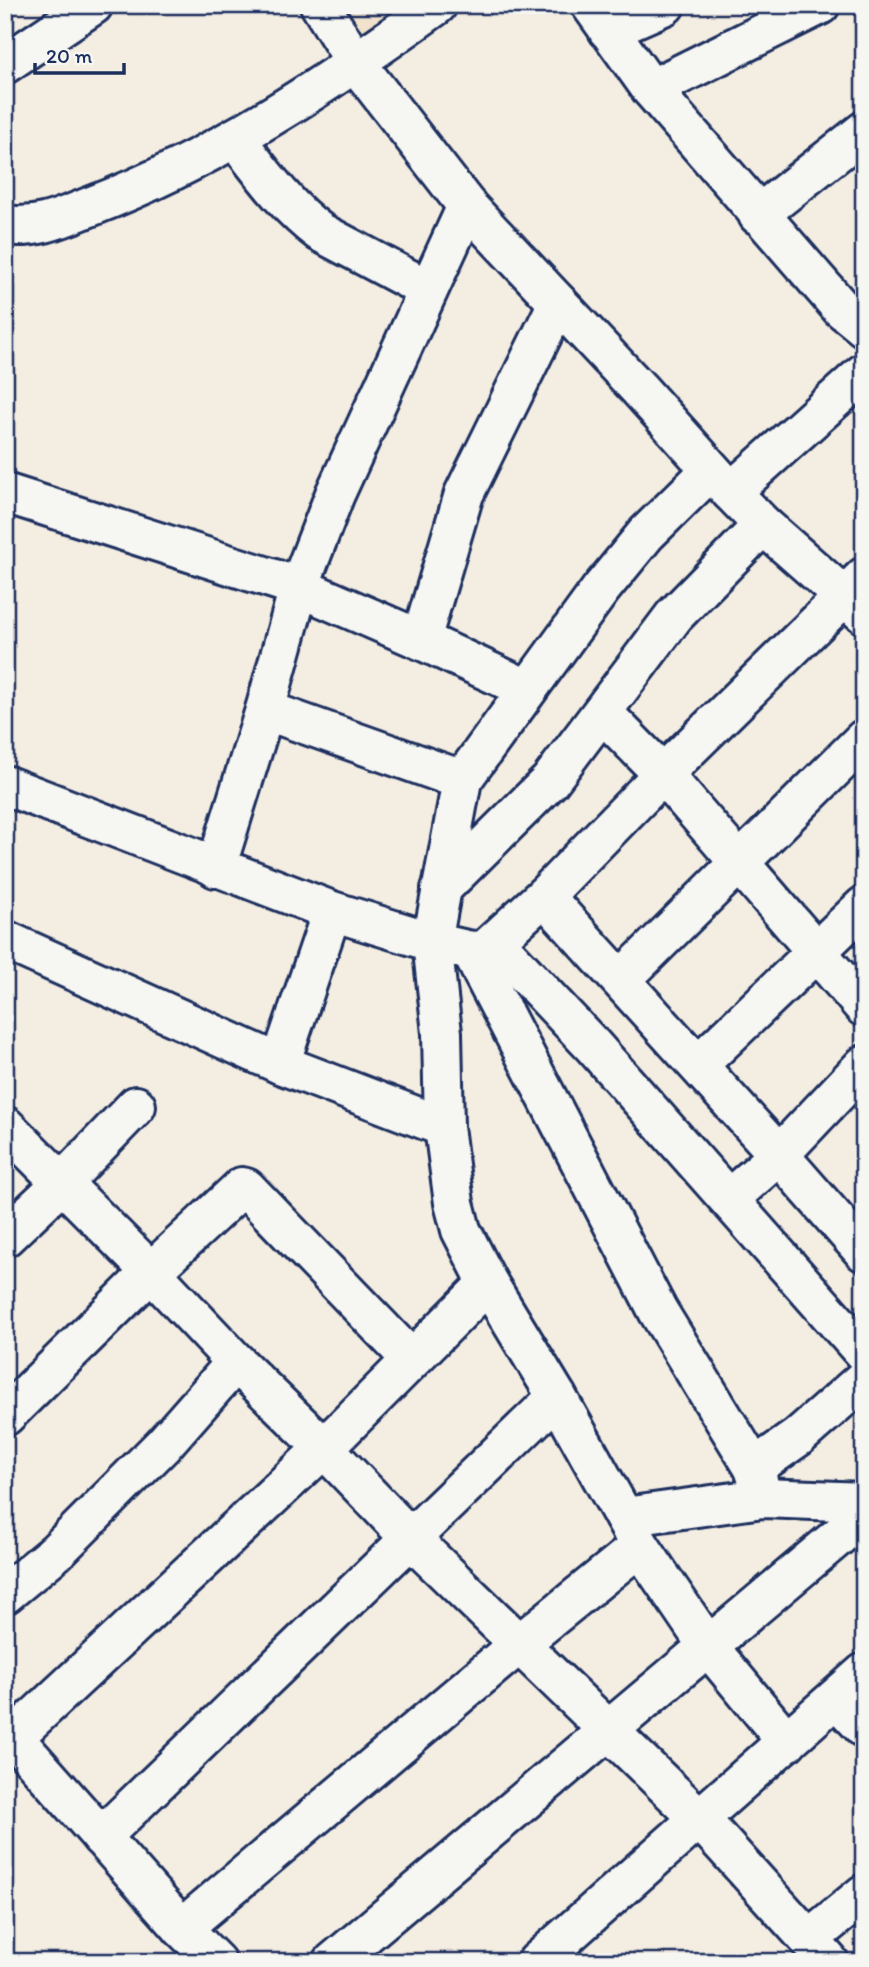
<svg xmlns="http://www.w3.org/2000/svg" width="869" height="1967" font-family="Itim,sans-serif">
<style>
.built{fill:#f1e2cc}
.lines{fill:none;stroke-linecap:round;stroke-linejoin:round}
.minor-casing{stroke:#1b2f5e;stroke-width:44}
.minor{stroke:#f6f6f2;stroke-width:38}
</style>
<rect width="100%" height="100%" fill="#f4ede1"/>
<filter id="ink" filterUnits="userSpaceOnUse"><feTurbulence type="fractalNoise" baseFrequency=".0143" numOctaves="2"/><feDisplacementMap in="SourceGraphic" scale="14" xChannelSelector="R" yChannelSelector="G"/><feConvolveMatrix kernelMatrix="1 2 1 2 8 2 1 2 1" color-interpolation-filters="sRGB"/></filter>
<g filter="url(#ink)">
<polygon class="built" points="342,5 436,5 363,47"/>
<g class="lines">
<g class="minor-casing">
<g id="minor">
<polyline points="320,5 356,63 467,206 639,389 731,492 763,525 864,614"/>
<polyline points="591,5 651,89 841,308 864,327"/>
<polyline points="608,30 665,5"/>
<polyline points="5,64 93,5"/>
<polyline points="651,89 820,5"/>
<path d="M235,138c26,33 51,69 85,94l107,57"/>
<polyline points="758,215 864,131"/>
<path d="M5,225c31,5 59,-8 87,-19 125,-48 237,-123 345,-201"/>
<polyline points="710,471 646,534 601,589 462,780 432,942 442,1033 444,1127 454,1203 461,1230 488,1283 557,1397 640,1546 707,1645 787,1742"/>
<polyline points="731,492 864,373"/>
<polyline points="5,493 299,587 421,640 527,689"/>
<polyline points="421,640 464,494 558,303"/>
<polyline points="265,710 462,780"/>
<polyline points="603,713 663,774 864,1007"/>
<polyline points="5,785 332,911 432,942 471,951 485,950 544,896 663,774 864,577"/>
<polyline points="216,868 265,710 299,587 335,494 467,206"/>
<polyline points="441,889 550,781 674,616 763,525"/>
<polyline points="544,896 779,1155 864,1252"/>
<polyline points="5,940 280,1064 444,1127"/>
<polyline points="495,942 594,1047 864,1353"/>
<polyline points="471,951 658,1311 754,1468 763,1498"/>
<polyline points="621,980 864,739"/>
<polyline points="280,1064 332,911"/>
<polyline points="698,1065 864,906"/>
<polyline points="5,1126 151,1272 236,1362 324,1448 411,1539 700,1819 829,1962"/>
<polyline points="729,1199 779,1155 864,1065"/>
<polyline points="5,1237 61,1184 136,1106"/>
<polyline points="5,1416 151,1272 242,1187 246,1188 411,1359"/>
<polyline points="754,1468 798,1437 864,1379"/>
<polyline points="624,1517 763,1498 864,1502"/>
<polyline points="5,1594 56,1552 163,1445 236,1362"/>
<polyline points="836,1698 864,1728"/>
<polyline points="5,1728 182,1928 216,1962"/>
<polyline points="5,1745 324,1448 488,1283"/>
<polyline points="101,1837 557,1397"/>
<polyline points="182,1928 518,1645 640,1546"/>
<polyline points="809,1939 864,1894"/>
<polyline points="333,1962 864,1515"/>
<polyline points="537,1962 864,1673"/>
</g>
</g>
<use href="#minor" class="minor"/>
</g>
</g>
<rect width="869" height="1967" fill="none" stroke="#f6f6f2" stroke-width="28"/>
<rect x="14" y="14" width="841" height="1939" fill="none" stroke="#1b2f5e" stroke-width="2.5" filter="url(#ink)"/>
<path d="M35 63v10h89v-10" fill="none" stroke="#1b2f5e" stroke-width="3.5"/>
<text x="46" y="63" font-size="21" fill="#1b2f5e" stroke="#f6f6f2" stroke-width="5" paint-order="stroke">20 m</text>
</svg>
